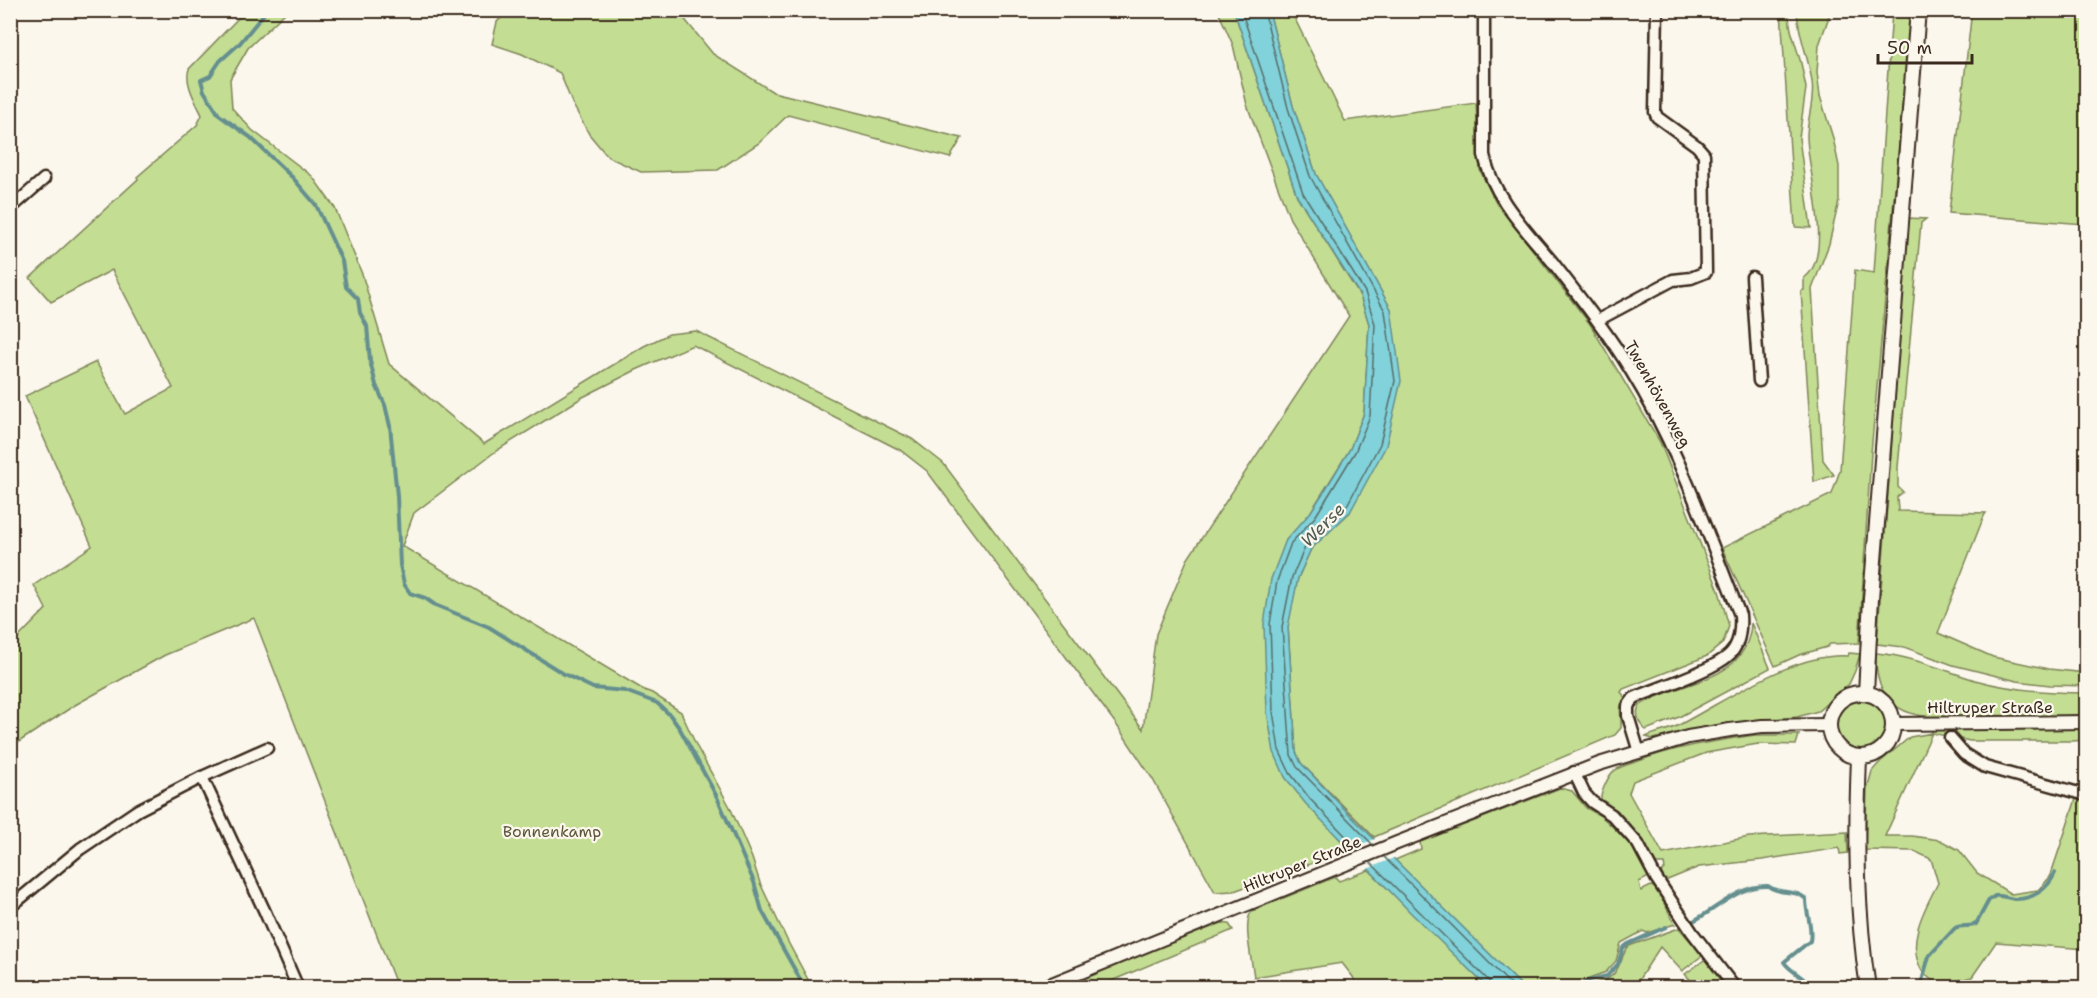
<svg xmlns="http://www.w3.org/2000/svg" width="2097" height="998" font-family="'Shantell Sans',sans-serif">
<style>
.green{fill:#c3dd93;stroke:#7f8458;stroke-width:1.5}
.water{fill:#81d2da;stroke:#658f8f;stroke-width:1.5}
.pier{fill:#fbf7ec}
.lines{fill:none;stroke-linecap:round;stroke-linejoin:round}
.shore{stroke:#576d69;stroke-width:1.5}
.stream{stroke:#658f8f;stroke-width:4}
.minor-casing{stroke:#3b2a1e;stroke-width:15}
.tertiary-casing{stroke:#3b2a1e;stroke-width:16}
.secondary-casing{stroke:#3b2a1e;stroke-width:18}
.minor{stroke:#fbf7ec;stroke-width:10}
.tertiary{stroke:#fbf7ec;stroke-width:12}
.secondary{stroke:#fbf7ec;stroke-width:14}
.labels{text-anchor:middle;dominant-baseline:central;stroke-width:4.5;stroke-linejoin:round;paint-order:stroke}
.street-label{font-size:16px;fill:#3b2a1e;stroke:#fbf7ec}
.park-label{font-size:16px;fill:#5d573b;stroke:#fbf7ec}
.water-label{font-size:18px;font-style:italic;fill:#505c56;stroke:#fbf7ec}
</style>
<rect width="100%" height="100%" fill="#fbf7ec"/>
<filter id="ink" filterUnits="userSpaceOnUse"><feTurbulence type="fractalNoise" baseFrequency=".0167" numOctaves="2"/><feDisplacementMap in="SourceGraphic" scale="12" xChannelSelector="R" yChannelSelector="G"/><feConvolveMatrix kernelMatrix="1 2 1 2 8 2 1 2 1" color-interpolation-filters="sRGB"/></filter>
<g filter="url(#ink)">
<g class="green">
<path d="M246,10l41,1 -39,37 -18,31 2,29 20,22 60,46 23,32 27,66 27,90 95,80 160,-98 25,-12 27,-3 216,108 31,24 200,266 13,-95 31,-74 162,-244 -59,-97 -43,-114 -14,-60 -15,-34h16l63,185 63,100 9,28 -5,89 -14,36 -40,64 -43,199 71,125 8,9 -26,10 -1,5 -85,30 -19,1 -63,-114 -36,-54 -189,-253 -27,-21 -207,-105 -57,25 -53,27 -87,54 -82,62 -12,33 242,144 8,3 29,19 16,35 33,60 22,51 8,25 28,59 24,45h-415l-143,-369 -89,37 -90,50 -64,42v-102l35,-36 -12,-24 58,-39 -67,-150 71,-34 29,52 48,-26 -61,-118 -61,32 -21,-24 108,-99 -1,-2 60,-52 5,-10c-6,-13 -18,-32 -13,-46z"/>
<polygon points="1972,10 2086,11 2086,200 2084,224 1949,213"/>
<polygon points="508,11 678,11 713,54 773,92 962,138 950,158 788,115 759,143 718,170 641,172 608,157 589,134 572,103 560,73 522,54 492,44 497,22"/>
<path d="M1269,11h22l54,110 131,-18 4,67 15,31 95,123 70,118 59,149 10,35 -6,17 -16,13 -84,33 -2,3 4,5c-8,14 -3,17 -4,31l-6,7 -241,102 -73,-74 -5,-11 -8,-126 4,-23 6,-25 13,-29 39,-37 41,-203 -75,-135 -23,-68z"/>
<polygon points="1781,11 1788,11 1791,30 1801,63 1806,88 1799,138 1811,228 1795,227"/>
<path d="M1797,11h34l-12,34 -2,27 3,24 13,42 6,28v35l-10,43 -17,45 11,171 11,15 -20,7 -13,-191 3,-1v-12c31,-21 3,-108 3,-142 0,-18 8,-36 5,-54 -3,-24 -14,-47 -15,-71z"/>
<polygon points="1892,11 1911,11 1871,453 1859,643 1830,644 1827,647 1799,655 1775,666 1722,548 1832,494 1840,470 1855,270 1874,273"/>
<polygon points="1908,218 1926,219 1921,223 1898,467 1898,487 1903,492 1897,497 1898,511 1986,513 1984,516 1938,633 1993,657 2049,669 2086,673 2086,686 2050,685 2017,681 1953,665 1904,647 1877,644"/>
<path d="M1751,623l19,45 -91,49 -33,13c-7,-5 -11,-16 -7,-24 39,-26 109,-22 112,-83z"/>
<path d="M1849,653l11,1 -5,17 -6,13 -31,27 -21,6 -74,7 -70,15 -7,-2c10,-5 21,-6 31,-11 49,-25 116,-74 171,-70z"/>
<path d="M1876,653c35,3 67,17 99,27 36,10 74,13 111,13v22c-35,1 -71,1 -107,1 -22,0 -52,5 -74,-5 -24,-11 -30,-33 -29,-58z"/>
<circle cx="1861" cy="724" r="25"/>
<path d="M2086,728v12l-14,1h-102l-38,-8 -47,103h27l28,4 19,10 18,23 34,21 27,-4 12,-13 26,-78 10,3v87l-2,15 2,2v43l-90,-7 -24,35 -32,8c-5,-4 -15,-8 -18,-14 -17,-29 3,-63 16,-88l-7,-24 -17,-8 -49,-1 2,-61 5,-18 8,-9 30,-25 22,-4v-3z"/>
<path d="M1755,735h44l-3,10 -38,-1 -52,9 -73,28 -4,12 34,61 86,-17 98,-5 1,21 -8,1 -1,-6 -77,12 -63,7 -34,14 -4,-9 4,-3 -1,-5h-11l-23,-38 -12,-15 -17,-12c-1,-5 8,-25 13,-28 6,-5 15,-7 22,-9 38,-15 79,-21 119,-27z"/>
<polygon points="1560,788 1572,791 1586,808 1601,816 1617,831 1632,846 1649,875 1647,878 1639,882 1641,891 1651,886 1656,888 1675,924 1647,933 1643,931 1621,943 1616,961 1606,972 1589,978 1575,987 1523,987 1395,860 1421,849 1420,842"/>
<path d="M1369,870l118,117h-130l-4,-10 -11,-14 -88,14c-2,-16 -12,-56 -2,-66l83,-34 4,4z"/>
<polygon points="1222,923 1229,924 1233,930 1097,987 1059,987"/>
<path d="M1679,928l24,27 -21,16 -22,-24 -26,40 -51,1c8,-5 16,-5 24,-9 14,-7 13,-24 22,-33z"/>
<polygon points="1707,958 1732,987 1697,987 1685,974"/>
</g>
<polygon class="water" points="1234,11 1269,11 1293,106 1316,174 1391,309 1401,381 1386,446 1350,512 1311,549 1298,578 1288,627 1296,752 1301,763 1351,816 1523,987 1487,987 1411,913 1305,803 1285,777 1274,752 1267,712 1264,624 1271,579 1286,540 1310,513 1325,490 1350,449 1364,413 1369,324 1360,295 1297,196"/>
<polygon class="pier" points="1378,838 1396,857 1365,870 1346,850"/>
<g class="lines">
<g class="shore">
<polyline points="1241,10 1303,193 1365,292 1375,324 1370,416 1355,452 1330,493 1315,517 1291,543 1277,581 1270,624 1273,711 1279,750 1290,773 1310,799 1359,850"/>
<polyline points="1264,10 1288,108 1310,176 1385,311 1395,381 1380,444 1345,509 1306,545 1292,577 1282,627 1291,755 1297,767 1373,845"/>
<polyline points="1384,857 1514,988"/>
<polyline points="1370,862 1489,981 1491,988"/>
</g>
<g class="stream">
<polyline points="267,10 240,43 220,61 210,76 201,80 204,91 219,115 250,137 293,178 316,205 342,261 346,287 358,299 360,313 367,326 370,361 376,385 385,405 390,426 397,496 400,565 404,584 410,593 425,598 435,605 489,627 564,674 593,688 625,691 657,703 670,715 680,729 717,797 754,882 762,911 805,988"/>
<path d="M1695,920c25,-13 44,-35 73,-34 11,9 28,3 38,13 0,17 7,26 4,42l-26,21c7,11 22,14 26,26"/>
<polyline points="1578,988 1590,980 1607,976 1618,964 1623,948 1628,944 1666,927"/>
<path d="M1920,988l9,-32 26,-28c7,-4 15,0 21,-4l13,-24 6,-4c7,-1 12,2 19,3 18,1 34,-10 41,-26"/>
</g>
<g class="minor-casing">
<g id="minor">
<path d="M1484,10v145c9,43 43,76 70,109 27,35 54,69 77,107 47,76 76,162 109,244 1,14 0,30 -11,40 -17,16 -72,33 -95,43l-6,8v10l11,36"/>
<polyline points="10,209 44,179"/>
<polyline points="1752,277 1759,381"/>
<polyline points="1598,320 1673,280 1691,278 1706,272 1704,154 1697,146 1657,117 1655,112 1657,10"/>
<polyline points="1950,738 1964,754 1985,767 2086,795"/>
<polyline points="1574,772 1584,793 1592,802 1612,815 1638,844 1656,878 1692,932 1735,988"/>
<polyline points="202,777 267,748"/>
<polyline points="10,907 80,849 138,810 202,777 265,912 298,988"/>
</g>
</g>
<g class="tertiary-casing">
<g id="tertiary">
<polyline points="1893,724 2086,722"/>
<polyline points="1042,988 1397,843 1599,764 1688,737 1730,730 1762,726 1829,725"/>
</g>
</g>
<g class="secondary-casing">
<g id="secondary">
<circle cx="1861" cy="725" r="32"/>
<polyline points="1866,693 1871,598 1918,10"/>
<path d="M1859,757c-3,77 -3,154 9,231"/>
</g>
</g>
<use href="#minor" class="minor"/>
<use href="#tertiary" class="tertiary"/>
<use href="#secondary" class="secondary"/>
</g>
</g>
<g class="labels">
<g class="street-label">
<text transform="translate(1658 394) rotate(61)">Twenhövenweg</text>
<text x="1990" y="707">Hiltruper Straße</text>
<text transform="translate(1302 864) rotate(-22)">Hiltruper Straße</text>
</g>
<g class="park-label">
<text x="552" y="831">Bonnenkamp</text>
</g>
<g class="water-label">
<text transform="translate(1323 525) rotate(-45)">Werse</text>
</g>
</g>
<rect width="2097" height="998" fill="none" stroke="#fbf7ec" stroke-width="36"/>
<rect x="18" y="18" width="2061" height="962" fill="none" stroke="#3b2a1e" stroke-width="2" filter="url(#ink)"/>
<path d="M1878 54v9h94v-9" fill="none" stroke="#3b2a1e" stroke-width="3"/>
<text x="1887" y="54" font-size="18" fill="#3b2a1e" stroke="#fbf7ec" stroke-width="4.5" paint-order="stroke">50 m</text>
</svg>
